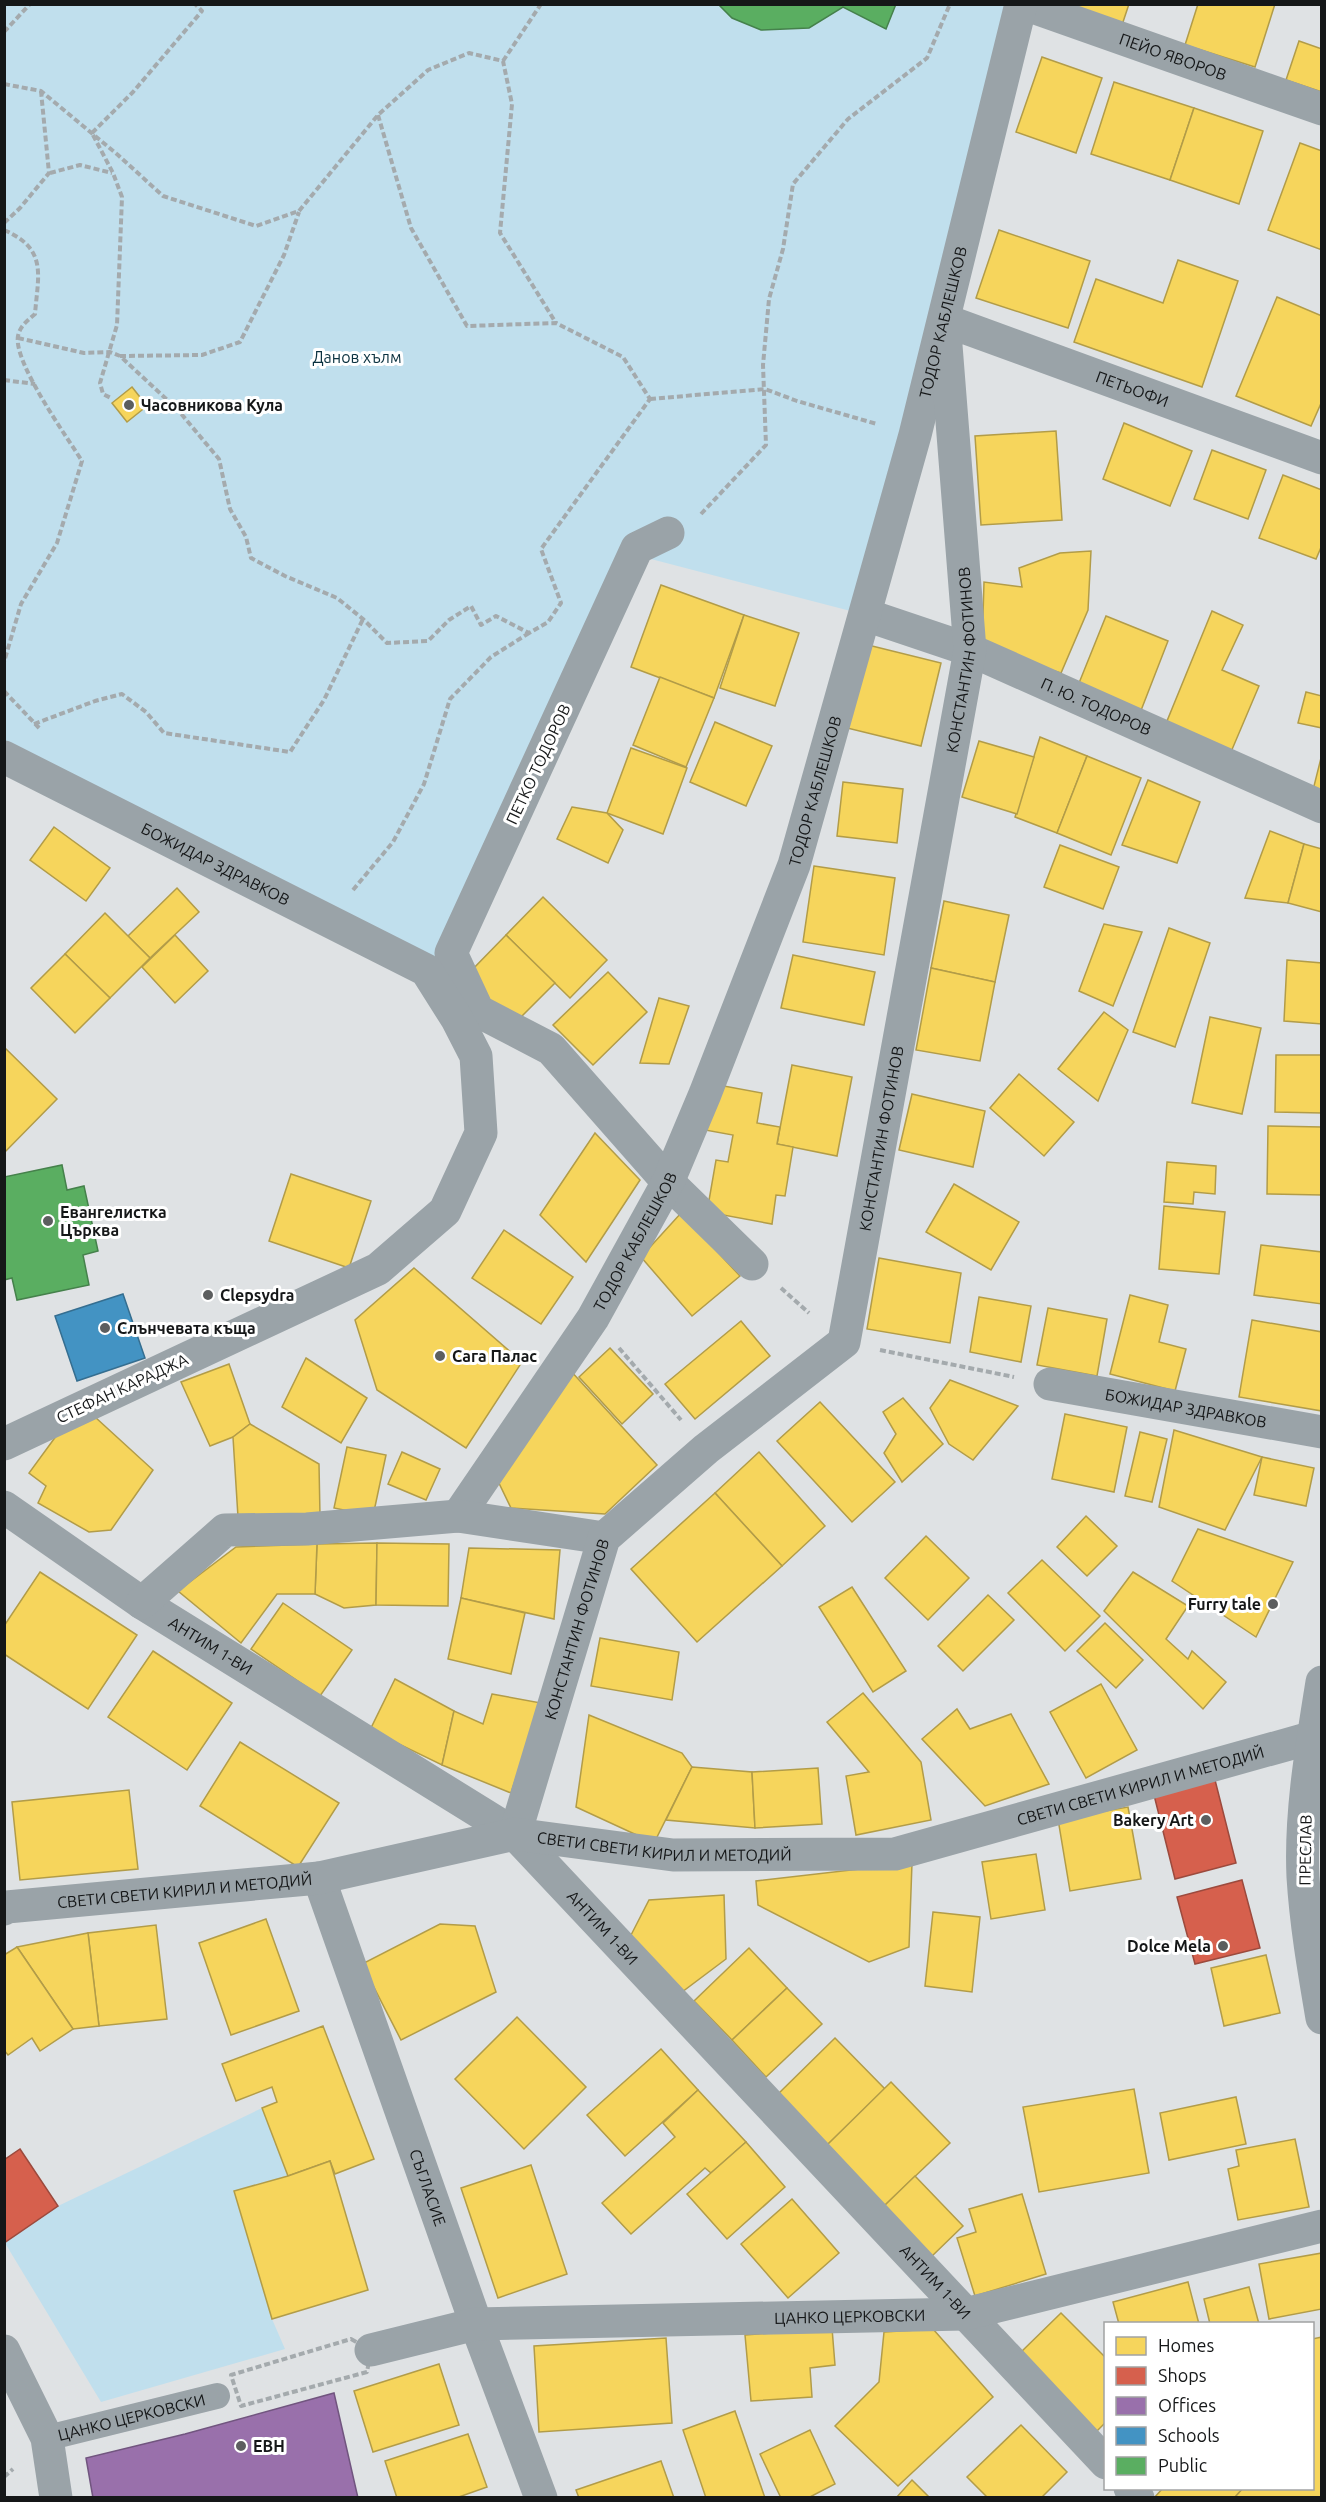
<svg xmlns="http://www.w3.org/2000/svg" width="1326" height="2502" font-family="Ubuntu,sans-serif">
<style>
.green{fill:#c0dfed}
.homes{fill:#f6d55c;stroke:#b29c48;stroke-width:1.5}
.shops{fill:#d6604d;stroke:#9c4a3d;stroke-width:1.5}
.offices{fill:#9970ab;stroke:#71557f;stroke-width:1.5}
.schools{fill:#4393c3;stroke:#356e90;stroke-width:1.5}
.public{fill:#5aae61;stroke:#45814b;stroke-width:1.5}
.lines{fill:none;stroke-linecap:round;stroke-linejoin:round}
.path{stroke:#a4aaad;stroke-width:4;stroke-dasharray:6 3;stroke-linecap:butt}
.pedestrian{stroke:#9aa3a8;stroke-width:26}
.minor{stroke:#9aa3a8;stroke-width:33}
.tertiary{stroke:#9aa3a8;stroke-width:33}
.poi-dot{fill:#5c5e5f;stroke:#fff;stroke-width:2}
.labels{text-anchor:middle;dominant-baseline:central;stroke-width:6;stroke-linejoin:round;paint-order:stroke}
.street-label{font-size:16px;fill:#151718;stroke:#fff}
.park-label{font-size:16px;fill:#0a313f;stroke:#fff}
.poi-label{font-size:16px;font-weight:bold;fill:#151718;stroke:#fff;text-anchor:start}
</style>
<rect width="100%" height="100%" fill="#dfe2e4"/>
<g class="green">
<polygon points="4,5 1021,5 866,615 647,558 437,970 5,748"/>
<polygon points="262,2108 288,2176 234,2192 272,2319 285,2349 101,2402 5,2243 58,2206"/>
</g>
<g class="homes">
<polygon points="1063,4 1129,4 1122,25"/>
<polygon points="1198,4 1275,4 1255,67 1185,45"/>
<polygon points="1299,41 1322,49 1322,92 1286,80"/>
<polygon points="1042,57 1102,78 1076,153 1016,132"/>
<polygon points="1114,82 1194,108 1170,180 1091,154"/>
<polygon points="1194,108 1263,131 1239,204 1170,180"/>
<polygon points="1300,143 1322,151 1322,250 1268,230"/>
<polygon points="999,230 1090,261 1068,328 976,298"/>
<polygon points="1178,260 1238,281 1202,387 1074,342 1096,279 1163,303"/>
<polygon points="1277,297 1322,316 1322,401 1311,426 1236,396"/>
<polygon points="132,387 147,406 127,422 112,403"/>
<polygon points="1124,423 1192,451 1170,506 1103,479"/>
<polygon points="1056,431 1062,520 981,525 975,436"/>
<polygon points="1212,450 1266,470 1248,519 1194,499"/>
<polygon points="1283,475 1322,490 1322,545 1316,559 1259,538"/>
<polygon points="1091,551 1088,610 1061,673 982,649 984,582 1022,587 1019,568 1060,553"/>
<polygon points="661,585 744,615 714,698 631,667"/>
<polygon points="1212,611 1243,625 1222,670 1259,686 1228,759 1167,721"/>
<polygon points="744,615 799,633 775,706 720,688"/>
<polygon points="1106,616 1168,641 1140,713 1077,688"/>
<polygon points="864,644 941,663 921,746 843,727"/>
<polygon points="660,677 714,698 686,767 633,745"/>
<polygon points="1306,692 1322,696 1322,728 1298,723"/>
<polygon points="715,722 772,746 746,806 690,782"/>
<polygon points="1040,737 1087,756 1057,833 1015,817"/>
<polygon points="979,741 1034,757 1017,814 962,797"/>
<polygon points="631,748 687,768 663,834 607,813"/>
<polygon points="1322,754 1322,794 1313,790"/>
<polygon points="1087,756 1141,778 1111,855 1057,833"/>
<polygon points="1148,780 1200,802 1177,863 1122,845"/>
<polygon points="843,782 903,789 897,843 837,836"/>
<polygon points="572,807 607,813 623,830 608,863 557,839"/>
<polygon points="54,827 110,868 86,901 30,860"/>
<polygon points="1270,831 1304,844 1288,903 1245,898"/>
<polygon points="1304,844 1322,849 1322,912 1288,903"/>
<polygon points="1060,845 1119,867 1103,909 1044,887"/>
<polygon points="814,866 895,878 884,955 803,942"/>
<polygon points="177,888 199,912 150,958 128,936"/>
<polygon points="543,897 607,960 570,998 506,935"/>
<polygon points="944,901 1009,915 995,982 931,968"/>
<polygon points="105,913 150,958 110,998 65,954"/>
<polygon points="1104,924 1142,932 1113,1006 1079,991"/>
<polygon points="1169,928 1210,943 1175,1047 1133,1032"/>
<polygon points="175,935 208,971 175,1003 142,967"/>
<polygon points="506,935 555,983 519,1019 487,1003 471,971"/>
<polygon points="65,954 110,998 75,1033 31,988"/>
<polygon points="793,955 875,972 864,1025 781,1008"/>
<polygon points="1287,960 1322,963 1322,1024 1284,1021"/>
<polygon points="931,968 995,982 980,1061 916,1050"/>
<polygon points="608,972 647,1012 593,1065 553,1025"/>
<polygon points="659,998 689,1006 669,1064 640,1063"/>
<polygon points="1104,1012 1128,1030 1098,1101 1058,1069"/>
<polygon points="1210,1017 1261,1028 1242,1114 1192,1103"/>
<polygon points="4,1047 57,1099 4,1153"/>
<polygon points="1276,1055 1322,1055 1322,1113 1275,1112"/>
<polygon points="792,1065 852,1077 837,1156 777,1144"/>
<polygon points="1019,1074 1074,1122 1044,1156 990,1108"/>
<polygon points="713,1084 762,1093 757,1123 780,1127 777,1144 793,1147 785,1196 776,1195 772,1224 707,1212 716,1160 728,1162 733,1135 705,1130"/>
<polygon points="912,1094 985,1111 973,1167 899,1150"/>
<polygon points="1268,1126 1322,1127 1322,1195 1267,1194"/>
<polygon points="595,1133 640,1180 586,1262 540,1215"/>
<polygon points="1167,1162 1216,1166 1215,1194 1194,1192 1193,1204 1164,1202"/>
<polygon points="291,1174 371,1201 349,1268 269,1241"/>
<polygon points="954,1184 1019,1222 991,1270 926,1232"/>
<polygon points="1164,1206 1225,1212 1219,1274 1159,1269"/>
<polygon points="681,1213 740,1276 692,1316 641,1257"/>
<polygon points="504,1230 573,1277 541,1324 472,1278"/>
<polygon points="1261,1245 1322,1252 1322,1304 1254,1295"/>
<polygon points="879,1258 961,1273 950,1343 867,1329"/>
<polygon points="414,1268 522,1362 466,1448 377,1390 355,1320"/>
<polygon points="1130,1295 1168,1305 1159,1342 1186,1349 1175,1391 1110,1374"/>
<polygon points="979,1297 1031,1306 1021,1362 970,1352"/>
<polygon points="1048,1308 1107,1319 1097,1376 1037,1365"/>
<polygon points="1252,1320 1322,1332 1322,1411 1239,1397"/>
<polygon points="741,1321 770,1356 695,1419 665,1384"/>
<polygon points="610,1348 653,1394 622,1424 579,1377"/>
<polygon points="306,1358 367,1398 341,1443 282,1407"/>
<polygon points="229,1364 250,1424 233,1437 210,1446 181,1382"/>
<polygon points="569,1369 657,1465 605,1514 511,1508 497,1479"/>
<polygon points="950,1380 1018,1406 973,1460 949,1444 930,1408"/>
<polygon points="903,1398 943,1444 902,1482 884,1453 896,1434 883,1412"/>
<polygon points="820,1402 895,1482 852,1522 777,1441"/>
<polygon points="1065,1414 1127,1427 1114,1492 1052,1479"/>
<polygon points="95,1417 153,1470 111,1530 89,1532 38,1503 46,1486 29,1473 62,1428"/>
<polygon points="250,1424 319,1464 320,1516 238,1517 233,1437"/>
<polygon points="1174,1430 1262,1457 1225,1530 1159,1507"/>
<polygon points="1140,1432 1167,1439 1152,1502 1125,1496"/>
<polygon points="347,1447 386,1455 373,1516 334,1508"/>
<polygon points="402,1452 440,1469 426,1500 388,1484"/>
<polygon points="759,1452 825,1526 782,1566 715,1493"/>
<polygon points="1262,1457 1314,1468 1306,1506 1254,1495"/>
<polygon points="715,1493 782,1566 697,1642 631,1569"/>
<polygon points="1086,1516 1117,1546 1087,1576 1057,1547"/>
<polygon points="1198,1529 1293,1562 1256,1637 1172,1581"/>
<polygon points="926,1536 969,1578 928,1620 885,1578"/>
<polygon points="377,1543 376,1605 344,1608 315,1594 317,1544"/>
<polygon points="377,1543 449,1544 448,1606 376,1605"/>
<polygon points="317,1544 315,1594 277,1594 241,1643 178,1591 236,1547"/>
<polygon points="469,1548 560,1550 554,1619 461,1598"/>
<polygon points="1042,1560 1100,1616 1065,1651 1008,1593"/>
<polygon points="40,1572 137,1635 88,1709 4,1654 4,1626"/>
<polygon points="1133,1572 1188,1606 1166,1639 1188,1659 1192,1651 1226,1682 1203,1709 1104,1611"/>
<polygon points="852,1587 906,1671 873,1692 819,1607"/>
<polygon points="988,1595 1014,1620 963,1671 938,1646"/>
<polygon points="461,1598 525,1613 511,1674 448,1659"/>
<polygon points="283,1603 352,1650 320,1696 251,1649"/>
<polygon points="1105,1623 1143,1660 1116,1688 1077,1651"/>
<polygon points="600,1638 679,1652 672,1700 591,1686"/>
<polygon points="153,1651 232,1703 187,1770 108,1717"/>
<polygon points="395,1679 454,1711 442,1765 370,1730"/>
<polygon points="1101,1684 1137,1750 1086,1778 1050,1712"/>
<polygon points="863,1693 921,1762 931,1820 856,1835 846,1776 869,1772 827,1722"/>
<polygon points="492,1694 541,1703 511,1793 442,1765 454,1711 483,1724"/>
<polygon points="957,1709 970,1729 1011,1714 1049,1784 985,1806 922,1739"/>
<polygon points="589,1715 682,1753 692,1767 654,1843 576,1807"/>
<polygon points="240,1742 339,1803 298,1867 200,1806"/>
<polygon points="692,1767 752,1772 755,1828 666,1820"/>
<polygon points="818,1768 822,1824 755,1828 752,1772"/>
<polygon points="129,1790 138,1869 20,1880 12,1802"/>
<polygon points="1128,1807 1141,1879 1070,1891 1058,1819"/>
<polygon points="1036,1854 1045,1910 991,1919 982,1862"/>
<polygon points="912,1863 909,1947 869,1962 758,1905 756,1881"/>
<polygon points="724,1895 726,1959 682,1992 630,1937 649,1900"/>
<polygon points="933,1912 980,1917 972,1992 925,1986"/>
<polygon points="266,1919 299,2011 231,2035 199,1943"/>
<polygon points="440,1924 475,1926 496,1992 401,2040 362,1964"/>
<polygon points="156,1925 167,2019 99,2026 88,1933"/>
<polygon points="88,1933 99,2026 73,2029 17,1947"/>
<polygon points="17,1947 73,2029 40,2051 32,2038 8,2055 4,2050 4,1955"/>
<polygon points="749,1948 787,1988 732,2040 694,2001"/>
<polygon points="1266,1955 1280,2013 1224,2026 1211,1968"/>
<polygon points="787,1988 822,2024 766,2077 732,2040"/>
<polygon points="517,2017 586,2087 524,2149 455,2079"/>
<polygon points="323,2026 374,2159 335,2174 330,2161 288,2176 262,2108 277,2102 272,2087 236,2101 222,2064"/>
<polygon points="835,2038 885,2089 825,2147 776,2096"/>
<polygon points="661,2049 698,2090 625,2156 587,2115"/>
<polygon points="891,2082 950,2143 883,2207 825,2147"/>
<polygon points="1134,2089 1149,2173 1039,2192 1023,2107"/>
<polygon points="698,2090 746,2142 711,2173 705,2168 631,2234 602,2203 675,2137 663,2123"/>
<polygon points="1236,2097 1246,2144 1169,2160 1160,2113"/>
<polygon points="1295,2139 1309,2207 1238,2220 1228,2169 1239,2166 1236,2150"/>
<polygon points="746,2142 785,2187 727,2239 687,2194"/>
<polygon points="330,2161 368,2290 272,2319 234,2191 288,2176"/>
<polygon points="531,2165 567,2274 498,2298 461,2188"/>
<polygon points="915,2176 963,2226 930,2258 883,2207"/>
<polygon points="1022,2194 1046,2274 975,2296 957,2238 976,2232 969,2209"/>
<polygon points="792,2199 839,2253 788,2298 741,2244"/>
<polygon points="1322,2253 1322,2309 1269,2319 1259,2264"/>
<polygon points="1188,2282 1199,2324 1119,2324 1113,2302"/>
<polygon points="1249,2287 1259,2324 1210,2324 1204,2299"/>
<polygon points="1061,2313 1106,2358 1106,2422 1096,2432 1019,2354"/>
<polygon points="832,2328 835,2365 810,2368 812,2397 751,2401 745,2335"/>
<polygon points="933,2329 993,2397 898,2486 835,2426 879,2382 884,2332"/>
<polygon points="1322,2337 1322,2498 1234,2498 1243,2488 1312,2488 1312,2339"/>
<polygon points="666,2338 672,2423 539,2432 534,2346"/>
<polygon points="439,2364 459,2425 373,2452 354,2391"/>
<polygon points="735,2411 765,2498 706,2498 683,2430"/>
<polygon points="1021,2425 1067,2472 1041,2498 988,2498 967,2477"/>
<polygon points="810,2430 835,2484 808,2498 781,2498 760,2454"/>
<polygon points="468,2434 487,2487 456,2498 397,2498 385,2461"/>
<polygon points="661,2461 674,2498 579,2498 576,2490"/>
<polygon points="912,2480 930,2498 896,2498"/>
<polygon points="1163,2488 1243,2488 1234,2498 1154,2498"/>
</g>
<g class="shops">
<polygon points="1215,1780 1236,1863 1175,1879 1154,1795"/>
<polygon points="1242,1880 1260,1948 1195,1964 1177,1897"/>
<polygon points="20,2149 58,2206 4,2243 4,2160"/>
</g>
<polygon class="offices" points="334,2393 358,2498 93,2498 86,2458 185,2434"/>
<polygon class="schools" points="123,1294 145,1358 77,1381 55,1316"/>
<g class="public">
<polygon points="718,4 896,4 886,29 843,7 809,28 761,30 732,18"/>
<polygon points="62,1165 67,1190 84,1186 98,1251 83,1255 89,1285 17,1300 12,1278 4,1280 4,1177"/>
</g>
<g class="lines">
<g class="path">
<polyline points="4,32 30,4"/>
<polyline points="503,61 541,4"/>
<polyline points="4,84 41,91 118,155 163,196 256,226 299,211 378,115 428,70 469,53 503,61 512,104 500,233 556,323"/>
<polyline points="378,115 411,228 467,326 556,323 623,357 650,399"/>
<polyline points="92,133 133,92 202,11 195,4"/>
<polyline points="93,135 113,173 122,197 117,325 100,383 103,394 111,398"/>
<polyline points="50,173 80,165 112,173"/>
<polyline points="4,223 20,208 49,173 41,91"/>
<path d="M4,230c44,19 34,45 31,84 -8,7 -15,12 -17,22 -5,26 49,101 64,125l-25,82 -36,61 -17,58"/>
<polyline points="18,338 84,353 110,352 120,356 178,410 219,459 230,509 246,537 251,558 285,576 337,598 363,619 387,643 428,641 449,620 471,606 481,625 496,616 529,633 548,622 561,603 541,549 650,399"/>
<polyline points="120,356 202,355 240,342 284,255 299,212"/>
<polyline points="4,380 35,384"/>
<polyline points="650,399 765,389 797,401 877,424"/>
<polyline points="701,514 766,445 763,365 769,299 783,249 793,184 848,119 927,58 950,4"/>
<polyline points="4,691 41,730"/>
<polyline points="34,724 95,701 122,694 146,712 164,733 290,752 324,700 363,619"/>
<polyline points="353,890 393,842 424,784 450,699 491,657 529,633"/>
<polyline points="781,1288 809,1313"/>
<polyline points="619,1348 681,1420"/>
<polyline points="880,1350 1014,1377"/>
<polygon points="351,2339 371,2350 367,2372 241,2406 231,2375"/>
<polyline points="4,2477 13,2469"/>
</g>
<path class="pedestrian" id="s1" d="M47,2438l170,-42"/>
<g class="minor">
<path id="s2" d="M1024,4l298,105"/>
<polyline points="668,533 637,548 451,953 478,1011 551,1049 668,1182 752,1264"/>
<path id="s3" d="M866,615l104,35 352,157"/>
<path id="s4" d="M4,757l422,213 31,49 19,37 5,77 -36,78 -67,58 -374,175"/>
<path id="s5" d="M1050,1384l272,48"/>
<path id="s6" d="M4,1507l138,96 373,231 591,629"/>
<path id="s7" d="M458,1516l135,-198 75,-136 37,-88 89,-229 121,-430 106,-431"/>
<polyline points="142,1603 225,1530 307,1529 458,1516 604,1538"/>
<path id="s8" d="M515,1834l89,-296 102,-89 138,-107 126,-692 -26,-330 378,138"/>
<path id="s9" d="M319,1878l157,446 65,174"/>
<path id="s10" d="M4,1909l3,-2 312,-29 196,-44 158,21 222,-1 419,-117"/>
<path id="s11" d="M371,2350l105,-26 489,-10 357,-88"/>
<polyline points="4,2351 47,2438 56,2498"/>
<polyline points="1130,2488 1138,2498"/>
</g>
<path class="tertiary" d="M1322,1682c-10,63 -22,131 -19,195 3,48 11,94 19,141"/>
</g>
<g class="poi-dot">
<circle cx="129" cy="405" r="6"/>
<circle cx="48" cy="1221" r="6"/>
<circle cx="208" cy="1295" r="6"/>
<circle cx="105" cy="1328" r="6"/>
<circle cx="440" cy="1356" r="6"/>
<circle cx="1273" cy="1604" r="6"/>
<circle cx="1206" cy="1820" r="6"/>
<circle cx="1223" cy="1946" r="6"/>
<circle cx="241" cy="2446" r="6"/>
</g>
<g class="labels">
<g class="street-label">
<text stroke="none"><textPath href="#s2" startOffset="158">ПЕЙО ЯВОРОВ</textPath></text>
<text stroke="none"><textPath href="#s7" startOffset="1299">ТОДОР КАБЛЕШКОВ</textPath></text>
<text stroke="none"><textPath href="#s8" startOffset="1854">ПЕТЬОФИ</textPath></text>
<text stroke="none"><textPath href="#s8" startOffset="1312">КОНСТАНТИН ФОТИНОВ</textPath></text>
<text stroke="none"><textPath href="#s3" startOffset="248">П. Ю. ТОДОРОВ</textPath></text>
<text transform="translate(538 764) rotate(-65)">ПЕТКО ТОДОРОВ</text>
<text stroke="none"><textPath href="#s7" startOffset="813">ТОДОР КАБЛЕШКОВ</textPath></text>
<text stroke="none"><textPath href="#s4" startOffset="237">БОЖИДАР ЗДРАВКОВ</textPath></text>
<text stroke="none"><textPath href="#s8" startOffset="826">КОНСТАНТИН ФОТИНОВ</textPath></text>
<text stroke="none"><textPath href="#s7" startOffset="327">ТОДОР КАБЛЕШКОВ</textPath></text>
<text transform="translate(122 1388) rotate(-25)">СТЕФАН КАРАДЖА</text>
<text stroke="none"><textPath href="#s5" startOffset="138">БОЖИДАР ЗДРАВКОВ</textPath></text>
<text stroke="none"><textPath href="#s8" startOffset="214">КОНСТАНТИН ФОТИНОВ</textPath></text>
<text stroke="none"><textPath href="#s6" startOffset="249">АНТИМ 1-ВИ</textPath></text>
<text stroke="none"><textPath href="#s10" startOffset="1154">СВЕТИ СВЕТИ КИРИЛ И МЕТОДИЙ</textPath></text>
<text stroke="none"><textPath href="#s10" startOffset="668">СВЕТИ СВЕТИ КИРИЛ И МЕТОДИЙ</textPath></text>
<text transform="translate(1305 1850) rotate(-89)">ПРЕСЛАВ</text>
<text stroke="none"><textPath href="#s10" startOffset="182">СВЕТИ СВЕТИ КИРИЛ И МЕТОДИЙ</textPath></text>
<text stroke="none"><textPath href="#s6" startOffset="735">АНТИМ 1-ВИ</textPath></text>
<text stroke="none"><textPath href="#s9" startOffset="328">СЪГЛАСИЕ</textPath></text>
<text stroke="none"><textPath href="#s6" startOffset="1221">АНТИМ 1-ВИ</textPath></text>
<text stroke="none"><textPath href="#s11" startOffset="482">ЦАНКО ЦЕРКОВСКИ</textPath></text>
<text stroke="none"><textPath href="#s1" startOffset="87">ЦАНКО ЦЕРКОВСКИ</textPath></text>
</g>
<g class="park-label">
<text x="357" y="357">Данов хълм</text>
</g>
<g class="poi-label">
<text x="141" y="405">Часовникова Кула</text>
<text x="60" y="1212">Евангелистка<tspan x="60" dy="18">Църква</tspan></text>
<text x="220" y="1295">Clepsydra</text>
<text x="117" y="1328">Слънчевата къща</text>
<text x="452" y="1356">Сага Палас</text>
<text x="1261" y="1604" text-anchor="end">Furry tale</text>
<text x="1194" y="1820" text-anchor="end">Bakery Art</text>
<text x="1211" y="1946" text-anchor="end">Dolce Mela</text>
<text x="253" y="2446">ЕВН</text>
</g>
</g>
<rect width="1326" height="2502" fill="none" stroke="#151718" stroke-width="12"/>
<rect x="1104" y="2322" width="210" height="168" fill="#ffffff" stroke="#a1a2a3" stroke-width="1.5"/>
<rect x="1116" y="2337" width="30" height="18" fill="#f6d55c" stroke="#a1a2a3" stroke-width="1.5"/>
<text x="1158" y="2352" font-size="18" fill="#151718">Homes</text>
<rect x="1116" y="2367" width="30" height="18" fill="#d6604d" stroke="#a1a2a3" stroke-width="1.5"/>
<text x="1158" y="2382" font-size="18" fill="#151718">Shops</text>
<rect x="1116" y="2397" width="30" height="18" fill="#9970ab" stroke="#a1a2a3" stroke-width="1.5"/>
<text x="1158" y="2412" font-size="18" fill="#151718">Offices</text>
<rect x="1116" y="2427" width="30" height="18" fill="#4393c3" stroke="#a1a2a3" stroke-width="1.5"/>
<text x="1158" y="2442" font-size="18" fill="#151718">Schools</text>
<rect x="1116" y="2457" width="30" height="18" fill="#5aae61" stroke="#a1a2a3" stroke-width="1.5"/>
<text x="1158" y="2472" font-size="18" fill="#151718">Public</text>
</svg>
